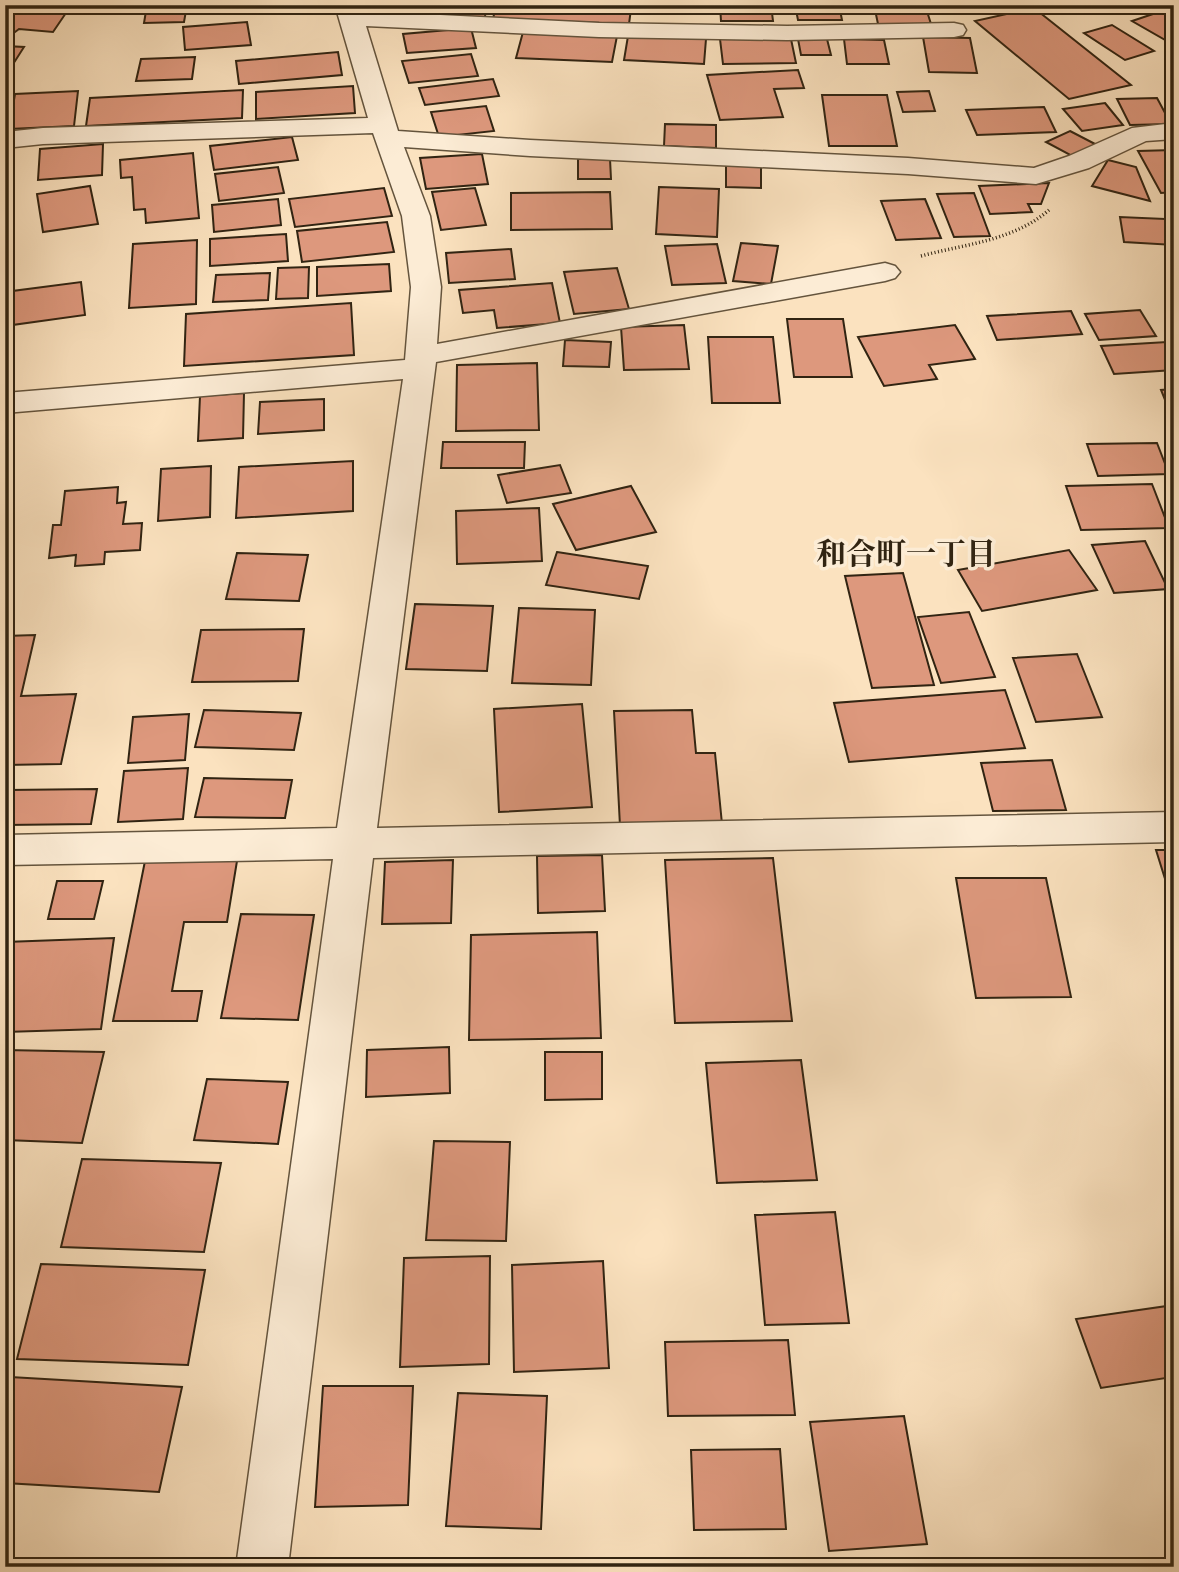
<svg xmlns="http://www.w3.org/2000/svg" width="1179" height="1572" font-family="'IM FELL Great Primer','Noto Serif JP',serif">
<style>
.building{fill:#dd987d;stroke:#312412;stroke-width:2}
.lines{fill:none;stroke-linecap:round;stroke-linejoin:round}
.minor-casing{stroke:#64543d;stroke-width:3}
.path{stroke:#312412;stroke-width:3.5;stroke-dasharray:1 2.5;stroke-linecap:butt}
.minor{fill:#fcecd5;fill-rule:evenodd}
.labels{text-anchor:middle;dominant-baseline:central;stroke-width:7;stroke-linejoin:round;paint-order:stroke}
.neighbourhood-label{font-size:30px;font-weight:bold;fill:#312412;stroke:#fcecd5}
</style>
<rect width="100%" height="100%" fill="#fbe2bf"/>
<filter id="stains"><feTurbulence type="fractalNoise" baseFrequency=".00286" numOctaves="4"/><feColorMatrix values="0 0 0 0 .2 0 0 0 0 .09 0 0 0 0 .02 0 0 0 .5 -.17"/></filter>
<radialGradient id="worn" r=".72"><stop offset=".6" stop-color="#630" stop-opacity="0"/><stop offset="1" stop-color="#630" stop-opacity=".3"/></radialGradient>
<g class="building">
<polygon points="147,5 187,5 184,22 144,23"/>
<polygon points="455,5 486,5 485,17 453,17"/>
<polygon points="496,5 533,5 631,9 629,24 493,19"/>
<polygon points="720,5 771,5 773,21 721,21"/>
<polygon points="795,5 839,5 842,20 798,20"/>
<polygon points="874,5 925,5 931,24 878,24"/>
<polygon points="5,6 68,10 53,32 19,29 11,35 5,35"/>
<polygon points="1174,7 1174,45 1132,21"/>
<polygon points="1034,8 1131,85 1069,99 975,21"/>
<polygon points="247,22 251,45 185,50 183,27"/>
<polygon points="1112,25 1154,51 1125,60 1084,33"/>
<polygon points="471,28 476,48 407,53 403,34"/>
<polygon points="523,32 617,36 612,62 516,58"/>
<polygon points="628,36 706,39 704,64 624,60"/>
<polygon points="923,37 970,38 977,73 929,72"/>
<polygon points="720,39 791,39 796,63 723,64"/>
<polygon points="798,39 827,39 831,55 801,55"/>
<polygon points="844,39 884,40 889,64 847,64"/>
<polygon points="5,46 24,47 10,69 5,68"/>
<polygon points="338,52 342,75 239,84 236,61"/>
<polygon points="471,54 478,76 409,83 402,61"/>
<polygon points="195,57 192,79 136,81 141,59"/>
<polygon points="798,70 804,88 774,89 783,117 720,120 707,75"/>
<polygon points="493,79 499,96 425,105 419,88"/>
<polygon points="353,86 355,113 256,119 256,92"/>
<polygon points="243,90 242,118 86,126 90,98"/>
<polygon points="78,91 74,126 9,129 15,94"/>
<polygon points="929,91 935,111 903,112 897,92"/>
<polygon points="822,95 887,95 897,146 829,146"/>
<polygon points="1157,98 1171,124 1130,125 1117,99"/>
<polygon points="1105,103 1123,125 1082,131 1063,109"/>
<polygon points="486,106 494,131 439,137 431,112"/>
<polygon points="1044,107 1056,132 977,135 966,110"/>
<polygon points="665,124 716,125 716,148 664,146"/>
<polygon points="1070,131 1097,145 1072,156 1046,142"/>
<polygon points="292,137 298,160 214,170 210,146"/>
<polygon points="103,144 102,175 38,180 40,149"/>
<polygon points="1174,150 1174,192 1161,193 1138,151"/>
<polygon points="193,153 199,218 146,223 145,209 134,210 132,177 121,178 120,160"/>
<polygon points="482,154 488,184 426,189 420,158"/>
<polygon points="578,159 610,159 611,179 578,179"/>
<polygon points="1108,160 1136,167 1150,201 1092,186"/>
<polygon points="726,165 761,166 761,188 726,187"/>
<polygon points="278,167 284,193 219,201 215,174"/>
<polygon points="1049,183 1041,204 1028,204 1032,212 990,214 979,186"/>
<polygon points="90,186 98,224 43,232 37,194"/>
<polygon points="659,187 719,189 717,237 656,234"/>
<polygon points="384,188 392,216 295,227 289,199"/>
<polygon points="475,188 486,225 441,230 432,192"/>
<polygon points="610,192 612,229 511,230 511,193"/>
<polygon points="974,193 990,236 954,237 937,194"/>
<polygon points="278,199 281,225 214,232 212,205"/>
<polygon points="925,199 941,238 896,240 881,201"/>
<polygon points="1168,209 1174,209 1174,245 1124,242 1120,217 1165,219"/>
<polygon points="387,222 394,252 302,262 297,231"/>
<polygon points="286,234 288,261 210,266 210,239"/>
<polygon points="197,240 196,304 129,308 133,244"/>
<polygon points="741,243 778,246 771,284 733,281"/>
<polygon points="717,244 726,283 672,285 665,246"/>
<polygon points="511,249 515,279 449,283 446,253"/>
<polygon points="389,264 391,291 317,296 317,267"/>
<polygon points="309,267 308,298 276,299 278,268"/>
<polygon points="617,268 629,309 574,314 564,272"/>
<polygon points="270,273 268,300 213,302 216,275"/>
<polygon points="81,282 85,315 5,326 5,292"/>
<polygon points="552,283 560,323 497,328 494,310 463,313 459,290"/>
<polygon points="351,303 354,355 184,366 186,314"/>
<polygon points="1140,310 1156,336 1099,340 1085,314"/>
<polygon points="1071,311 1082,334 997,340 987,316"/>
<polygon points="787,319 843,319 852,377 794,377"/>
<polygon points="684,325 689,369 624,370 621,327"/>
<polygon points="955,325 975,359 929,365 937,379 884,386 858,337"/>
<polygon points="708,337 773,337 780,403 712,403"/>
<polygon points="565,340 611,342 609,367 563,366"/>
<polygon points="1167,342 1174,355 1174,370 1114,374 1101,346"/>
<polygon points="537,363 539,430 456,431 457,365"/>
<polygon points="1174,389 1174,422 1161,390"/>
<polygon points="244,393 243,438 198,441 200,396"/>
<polygon points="324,399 324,430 258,434 260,402"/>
<polygon points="443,442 525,442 524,468 441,468"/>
<polygon points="1157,443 1169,474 1098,476 1087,444"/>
<polygon points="353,461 353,511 236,518 239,467"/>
<polygon points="560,465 571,493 507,503 498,475"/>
<polygon points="211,466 210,517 158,521 161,469"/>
<polygon points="1152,484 1169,528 1081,530 1066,486"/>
<polygon points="631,486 656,532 576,550 553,504"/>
<polygon points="118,487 117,503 126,502 123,524 142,523 140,550 105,552 104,564 75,566 76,555 49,558 53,525 61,525 65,491"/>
<polygon points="539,508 542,561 457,564 456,511"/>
<polygon points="1145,541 1168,589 1114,593 1092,545"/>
<polygon points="1069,550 1097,590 982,611 958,570"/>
<polygon points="557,552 648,566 639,599 546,585"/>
<polygon points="237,553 308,555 299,601 226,599"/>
<polygon points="903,573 934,685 872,688 845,576"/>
<polygon points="415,604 493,606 487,671 406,669"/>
<polygon points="519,608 595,610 591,685 512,683"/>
<polygon points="969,612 995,677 941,683 918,617"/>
<polygon points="304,629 298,681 192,682 201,630"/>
<polygon points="35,635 21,696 76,694 61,764 5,765 5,636"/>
<polygon points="1077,654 1102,717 1036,722 1013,658"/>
<polygon points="1005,690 1025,748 849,762 834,703"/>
<polygon points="582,704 592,807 499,812 494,709"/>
<polygon points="204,710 301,713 294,750 195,747"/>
<polygon points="692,710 696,753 715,753 722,824 620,826 614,711"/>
<polygon points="189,714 185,760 128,763 133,717"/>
<polygon points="1052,760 1066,810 993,811 981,763"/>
<polygon points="188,768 183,819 118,822 124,771"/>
<polygon points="204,778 292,780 285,818 195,817"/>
<polygon points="97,789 91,824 5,825 8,790"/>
<polygon points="1156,850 1174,850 1174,898 1171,898"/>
<polygon points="602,855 605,911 538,913 537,856"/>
<polygon points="773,858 792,1021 675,1023 665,860"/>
<polygon points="453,860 451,923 382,924 385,862"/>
<polygon points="145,861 237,861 227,922 184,922 172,991 202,991 197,1021 113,1021"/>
<polygon points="5,874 12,874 5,913"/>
<polygon points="956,878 1046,878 1071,997 976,998"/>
<polygon points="57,881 103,881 94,919 48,919"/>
<polygon points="241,914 314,915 298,1020 221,1018"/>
<polygon points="597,932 601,1038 469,1040 471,935"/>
<polygon points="114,938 101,1029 5,1032 5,942"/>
<polygon points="449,1047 450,1093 366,1097 367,1050"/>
<polygon points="5,1050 104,1052 82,1143 5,1140"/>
<polygon points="545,1052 602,1052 602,1099 545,1100"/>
<polygon points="801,1060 817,1180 717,1183 706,1063"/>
<polygon points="207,1079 288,1082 278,1144 194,1140"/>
<polygon points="434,1141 510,1142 506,1241 426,1240"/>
<polygon points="82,1159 221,1163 204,1252 61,1247"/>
<polygon points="835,1212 849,1323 765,1325 755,1215"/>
<polygon points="490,1256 489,1364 400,1367 404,1258"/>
<polygon points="603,1261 609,1368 514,1372 512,1265"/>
<polygon points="41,1264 205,1270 188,1365 17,1359"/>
<polygon points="1174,1305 1174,1380 1172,1377 1101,1388 1076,1319"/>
<polygon points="788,1340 795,1415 668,1416 665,1342"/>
<polygon points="10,1377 182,1387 159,1492 5,1483 5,1393"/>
<polygon points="323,1386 413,1386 408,1505 315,1507"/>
<polygon points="458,1393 547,1396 541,1529 446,1526"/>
<polygon points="904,1416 927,1544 829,1551 810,1422"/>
<polygon points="780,1449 786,1529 694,1530 691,1450"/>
<polygon points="85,1558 215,1559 214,1567 83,1567"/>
</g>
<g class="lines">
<g class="minor-casing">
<polygon id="minor" points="335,5 359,5 361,11 599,23 787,26 954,23 963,25 966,30 963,35 954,37 787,40 599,37 366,26 398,131 530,140 908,158 1034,168 1069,156 1132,128 1174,123 1174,139 1146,141 1089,168 1036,184 908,174 530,156 404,147 430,216 441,287 437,344 885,263 895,266 900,272 895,278 885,281 436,362 377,828 1174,812 1174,842 373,858 288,1567 236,1567 333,859 5,865 5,835 337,828 403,379 5,413 5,393 405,360 411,287 402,216 373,133 43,144 5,148 5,132 43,128 368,118"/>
</g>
<path class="path" d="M921,256c44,-12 92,-15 128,-46"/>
<use href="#minor" class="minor"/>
</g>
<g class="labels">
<g class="neighbourhood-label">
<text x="906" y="554">和合町一丁目</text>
</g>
</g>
<rect width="1179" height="1572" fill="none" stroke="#fbe2bf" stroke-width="28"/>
<rect x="7" y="7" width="1165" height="1558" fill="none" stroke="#312412" stroke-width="3.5"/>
<rect x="14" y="14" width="1151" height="1544" fill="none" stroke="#312412" stroke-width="2"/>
<rect width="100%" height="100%" filter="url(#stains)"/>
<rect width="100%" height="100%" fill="url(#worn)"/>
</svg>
